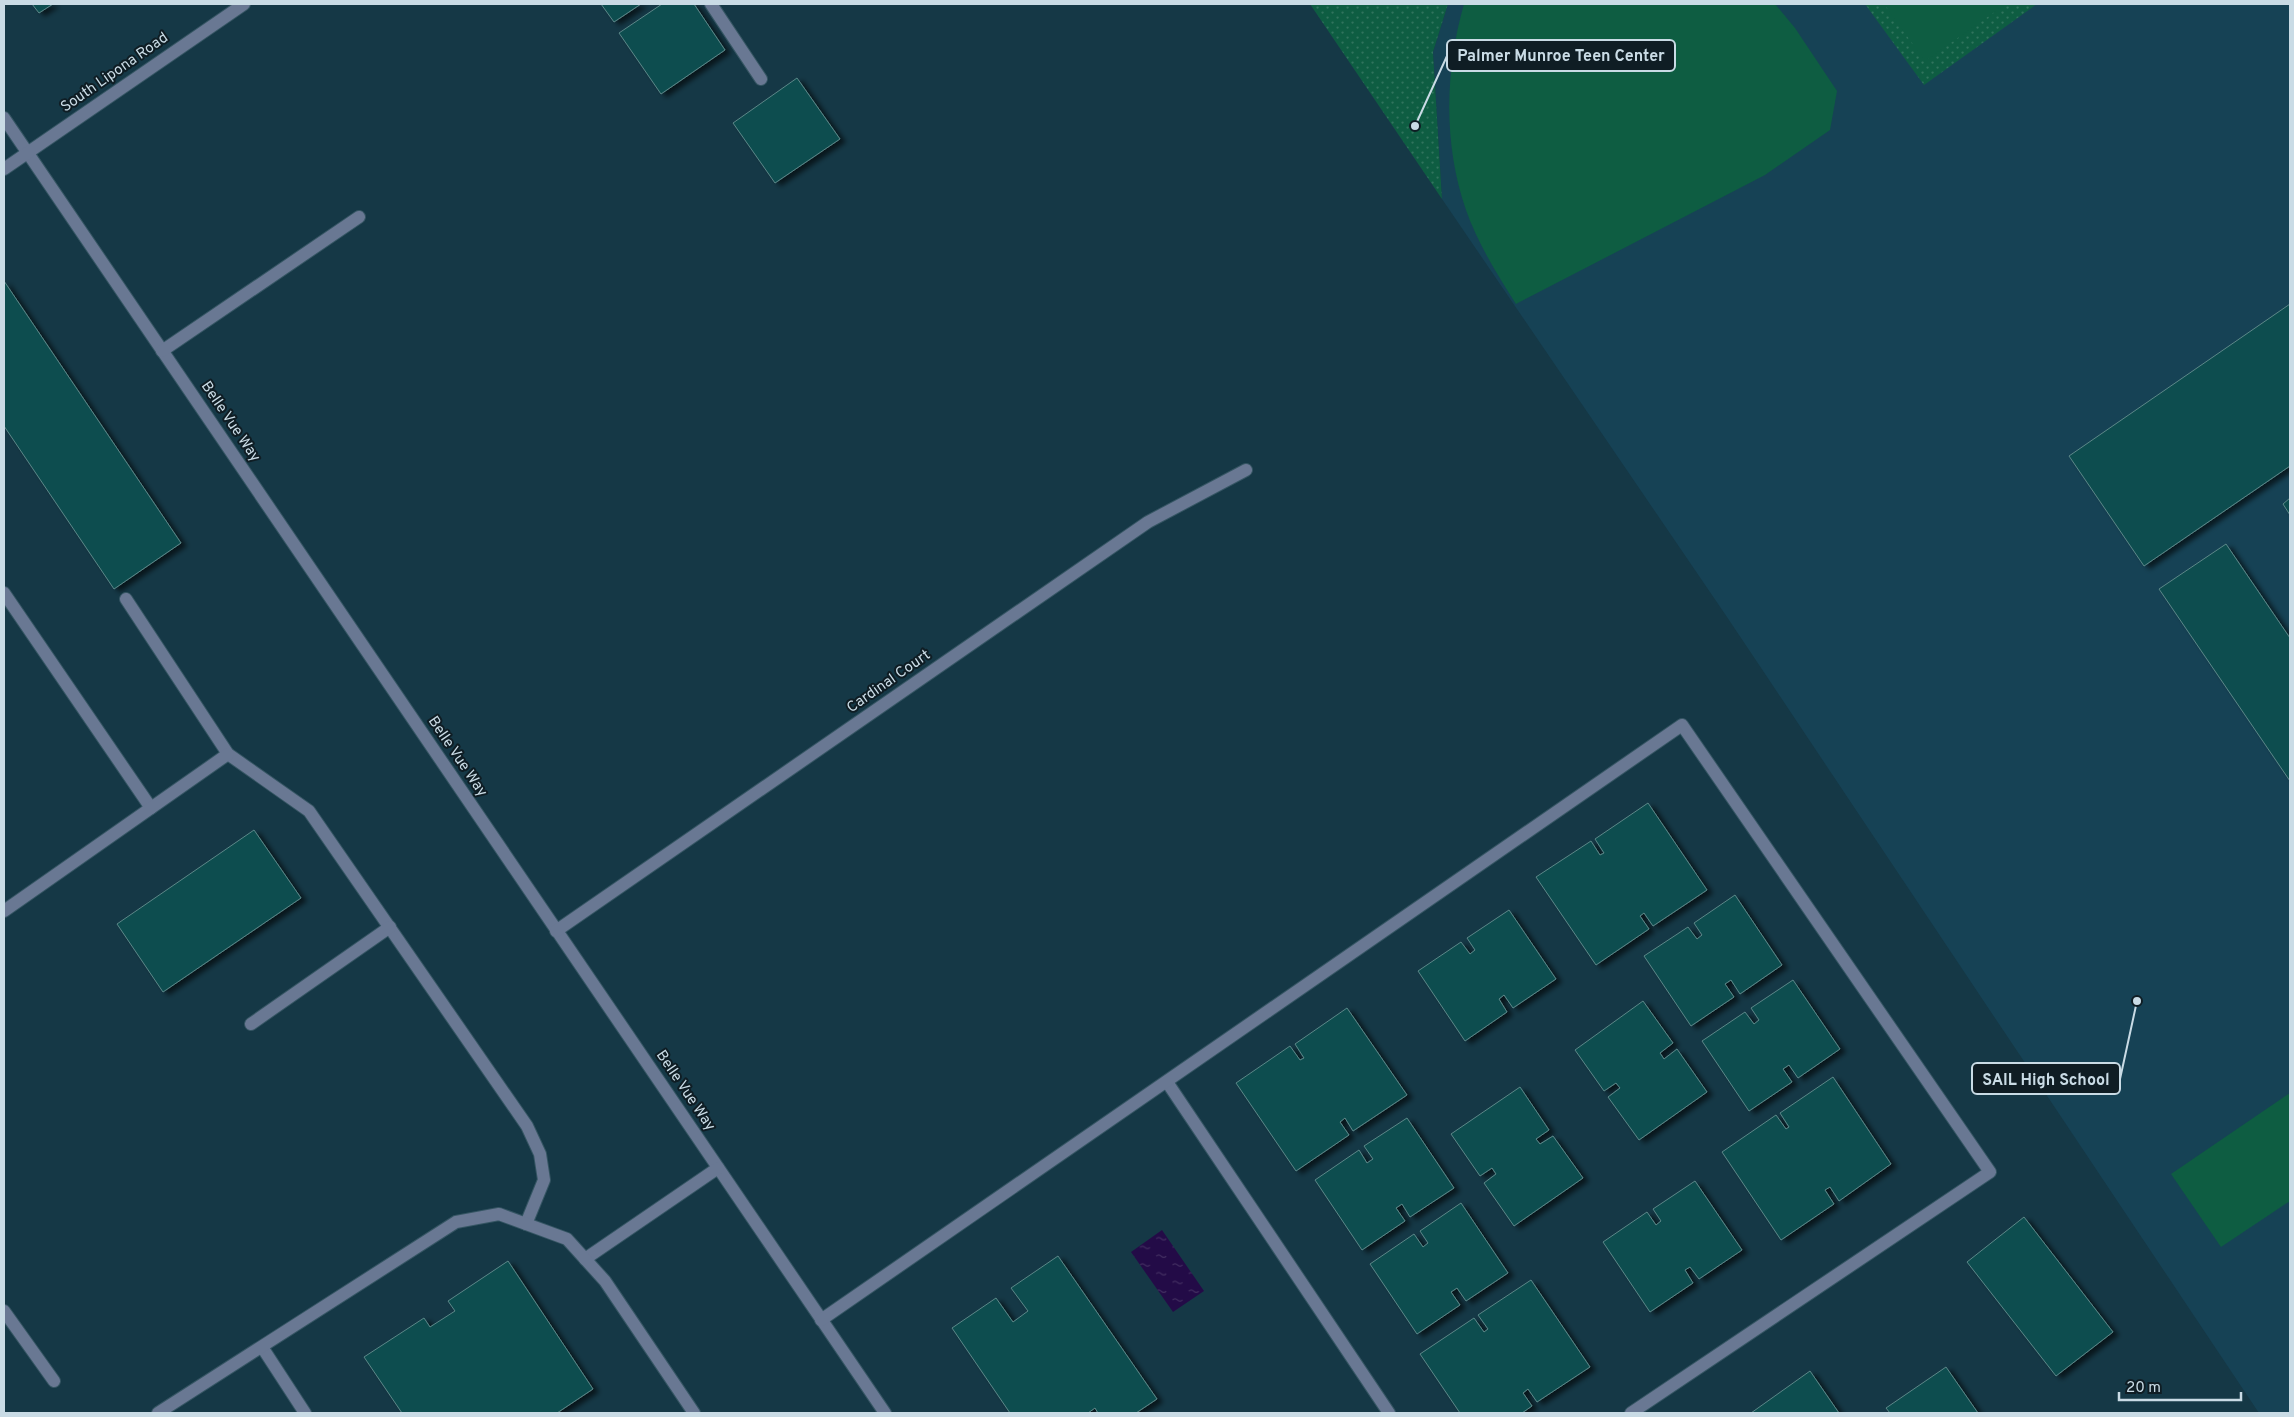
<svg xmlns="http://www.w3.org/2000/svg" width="2294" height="1417" font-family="Overpass,sans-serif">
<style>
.built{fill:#164255}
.park{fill:url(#park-dots)}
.pitch{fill:#0e5d42}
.water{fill:url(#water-ripples)}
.building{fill:#0c4e4f;stroke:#5c8788;filter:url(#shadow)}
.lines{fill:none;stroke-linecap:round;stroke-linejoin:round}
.minor-casing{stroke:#355563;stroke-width:14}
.minor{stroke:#697893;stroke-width:12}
.labels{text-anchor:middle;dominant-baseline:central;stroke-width:4;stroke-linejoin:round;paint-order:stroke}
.street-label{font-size:15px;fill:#c9dbe5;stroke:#0f1d24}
.leader{fill:none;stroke:#c9dbe5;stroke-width:2}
.callout-dot{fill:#c9dbe5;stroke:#0f1d24;stroke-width:2}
.callout{fill:#0f1d24;stroke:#c9dbe5;stroke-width:2}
.callout-label{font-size:16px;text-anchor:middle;font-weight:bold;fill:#c9dbe5}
</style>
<defs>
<pattern id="park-dots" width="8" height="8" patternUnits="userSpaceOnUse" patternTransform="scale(1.25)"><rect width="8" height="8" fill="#0e5d42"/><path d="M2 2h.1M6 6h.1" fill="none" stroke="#30745d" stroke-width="1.8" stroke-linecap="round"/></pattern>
<pattern id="water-ripples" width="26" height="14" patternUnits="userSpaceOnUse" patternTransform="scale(1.25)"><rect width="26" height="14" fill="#230b47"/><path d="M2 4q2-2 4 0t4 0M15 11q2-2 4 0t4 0" fill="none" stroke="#422e61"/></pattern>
<filter id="shadow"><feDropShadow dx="5.5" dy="3" stdDeviation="2.5" flood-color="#0009"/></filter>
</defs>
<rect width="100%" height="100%" fill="#153846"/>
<polygon class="built" points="1448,4 2290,4 2290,1413 2259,1413 1727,617 1442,199 1433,52"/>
<g class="park">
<polygon points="1310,4 1448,4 1433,52 1442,199"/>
<polygon points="1865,4 2037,4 1924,85"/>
</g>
<g class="pitch">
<path d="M1464,4h311l20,24 42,63 -7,39 -65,45 -249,129c-19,-30 -38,-60 -50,-94 -23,-66 -21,-140 -2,-206z"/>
<polygon points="1884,4 2006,4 1925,61"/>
<polygon points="2290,1093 2290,1201 2221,1247 2171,1174"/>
</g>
<polygon class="water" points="1162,1230 1204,1291 1173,1312 1131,1252"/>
<g class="building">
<polygon points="32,4 53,4 39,13"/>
<polygon points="601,4 641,4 614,22"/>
<polygon points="662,4 694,4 725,50 661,94 619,33"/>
<polygon points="797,78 840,139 775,183 733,123"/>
<polygon points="4,281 181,543 114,589 4,426"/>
<polygon points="2290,304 2290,466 2144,566 2069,456"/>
<polygon points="2290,498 2290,515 2283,504"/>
<polygon points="2226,544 2290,638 2290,781 2159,589"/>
<polygon points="1648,803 1707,890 1653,926 1644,913 1640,916 1649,929 1596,965 1536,877 1591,841 1600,855 1604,853 1595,839"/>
<polygon points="254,830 301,898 163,992 117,924"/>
<polygon points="1735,895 1782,965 1740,994 1731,980 1725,984 1734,997 1691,1026 1644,956 1688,927 1697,939 1702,935 1694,923"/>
<polygon points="1509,910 1556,979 1513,1008 1504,995 1499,999 1507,1012 1465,1041 1418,971 1461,942 1470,954 1475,950 1467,938"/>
<polygon points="1793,980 1840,1049 1798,1078 1789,1065 1783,1069 1792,1082 1749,1111 1702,1041 1745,1012 1754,1024 1759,1020 1751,1008"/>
<polygon points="1643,1001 1673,1043 1660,1053 1664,1059 1677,1049 1707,1092 1639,1140 1608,1097 1620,1088 1616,1083 1604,1091 1575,1050"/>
<polygon points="1347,1008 1407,1095 1353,1131 1345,1118 1340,1122 1349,1135 1296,1171 1236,1083 1290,1046 1300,1060 1304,1058 1295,1044"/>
<polygon points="1833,1077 1891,1164 1839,1201 1830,1187 1825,1190 1834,1204 1781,1240 1722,1152 1776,1115 1786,1129 1789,1127 1780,1113"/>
<polygon points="1520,1087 1549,1130 1536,1139 1540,1144 1553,1136 1583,1178 1514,1226 1484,1183 1496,1174 1492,1168 1480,1176 1451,1134"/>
<polygon points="1407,1118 1454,1188 1410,1217 1402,1204 1396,1208 1405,1221 1362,1250 1315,1180 1359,1150 1367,1163 1373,1159 1364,1146"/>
<polygon points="1695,1181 1742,1250 1699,1279 1690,1267 1685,1270 1693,1283 1650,1312 1603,1242 1647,1212 1656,1225 1661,1221 1653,1209"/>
<polygon points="1461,1203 1508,1273 1466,1301 1457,1288 1451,1292 1460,1305 1417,1334 1370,1264 1414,1234 1423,1247 1428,1243 1420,1231"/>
<polygon points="2024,1217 2113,1332 2056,1376 1967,1262"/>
<polygon points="1058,1256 1157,1399 1136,1413 1098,1413 1095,1408 1088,1413 1010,1413 952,1328 996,1298 1013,1322 1028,1311 1011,1288"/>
<polygon points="508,1261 593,1389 557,1413 402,1413 364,1357 424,1318 430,1327 455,1311 448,1301"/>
<polygon points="1531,1280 1590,1367 1537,1402 1528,1389 1523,1393 1532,1406 1522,1413 1460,1413 1420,1354 1474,1318 1484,1332 1488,1329 1478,1315"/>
<polygon points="1946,1367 1978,1413 1890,1413 1886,1408"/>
<polygon points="1810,1371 1839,1413 1751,1413"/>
</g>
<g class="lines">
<g class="minor-casing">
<g id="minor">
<polyline points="711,4 761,79"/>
<polyline points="4,118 885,1413"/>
<polyline points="4,169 244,4"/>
<polyline points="162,351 359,217"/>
<polyline points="4,593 151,808"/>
<polyline points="126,599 228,754 309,811 527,1126 540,1154 544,1180 526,1224"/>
<polyline points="4,911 228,754"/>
<polyline points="556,931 1148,522 1246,470"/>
<polyline points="251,1024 390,927"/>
<polyline points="1167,1082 1389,1413"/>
<polyline points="585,1259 718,1168"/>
<polyline points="4,1311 54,1381"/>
<polyline points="821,1320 1682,725 1990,1172 1631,1413"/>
<polyline points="262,1347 305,1413"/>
<polyline points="158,1413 456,1222 499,1214 567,1239 605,1281 694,1413"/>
</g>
</g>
<use href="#minor" class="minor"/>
</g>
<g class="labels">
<g class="street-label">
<text transform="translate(115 73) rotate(-35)">South Lipona Road</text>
<text transform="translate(230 422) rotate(56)">Belle Vue Way</text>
<text transform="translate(889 682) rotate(-35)">Cardinal Court</text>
<text transform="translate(457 757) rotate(56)">Belle Vue Way</text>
<text transform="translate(685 1091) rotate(56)">Belle Vue Way</text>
</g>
</g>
<path class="leader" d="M1415 126L1447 56M2137 1001L2120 1079"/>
<g class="callout-dot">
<circle cx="1415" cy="126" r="5"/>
<circle cx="2137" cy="1001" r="5"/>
</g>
<g class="callout">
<rect x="1447" y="40" width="228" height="31" rx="5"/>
<rect x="1972" y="1063" width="148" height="31" rx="5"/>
</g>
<g class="callout-label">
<text x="1561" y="61">Palmer Munroe Teen Center</text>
<text x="2046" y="1085">SAIL High School</text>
</g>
<rect width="2294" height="1417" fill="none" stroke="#c9dbe5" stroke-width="10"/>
<path d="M2119 1392v8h122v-8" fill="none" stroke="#c9dbe5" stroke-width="2.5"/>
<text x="2126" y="1392" font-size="15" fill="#c9dbe5" stroke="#0f1d24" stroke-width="4" paint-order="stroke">20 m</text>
</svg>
